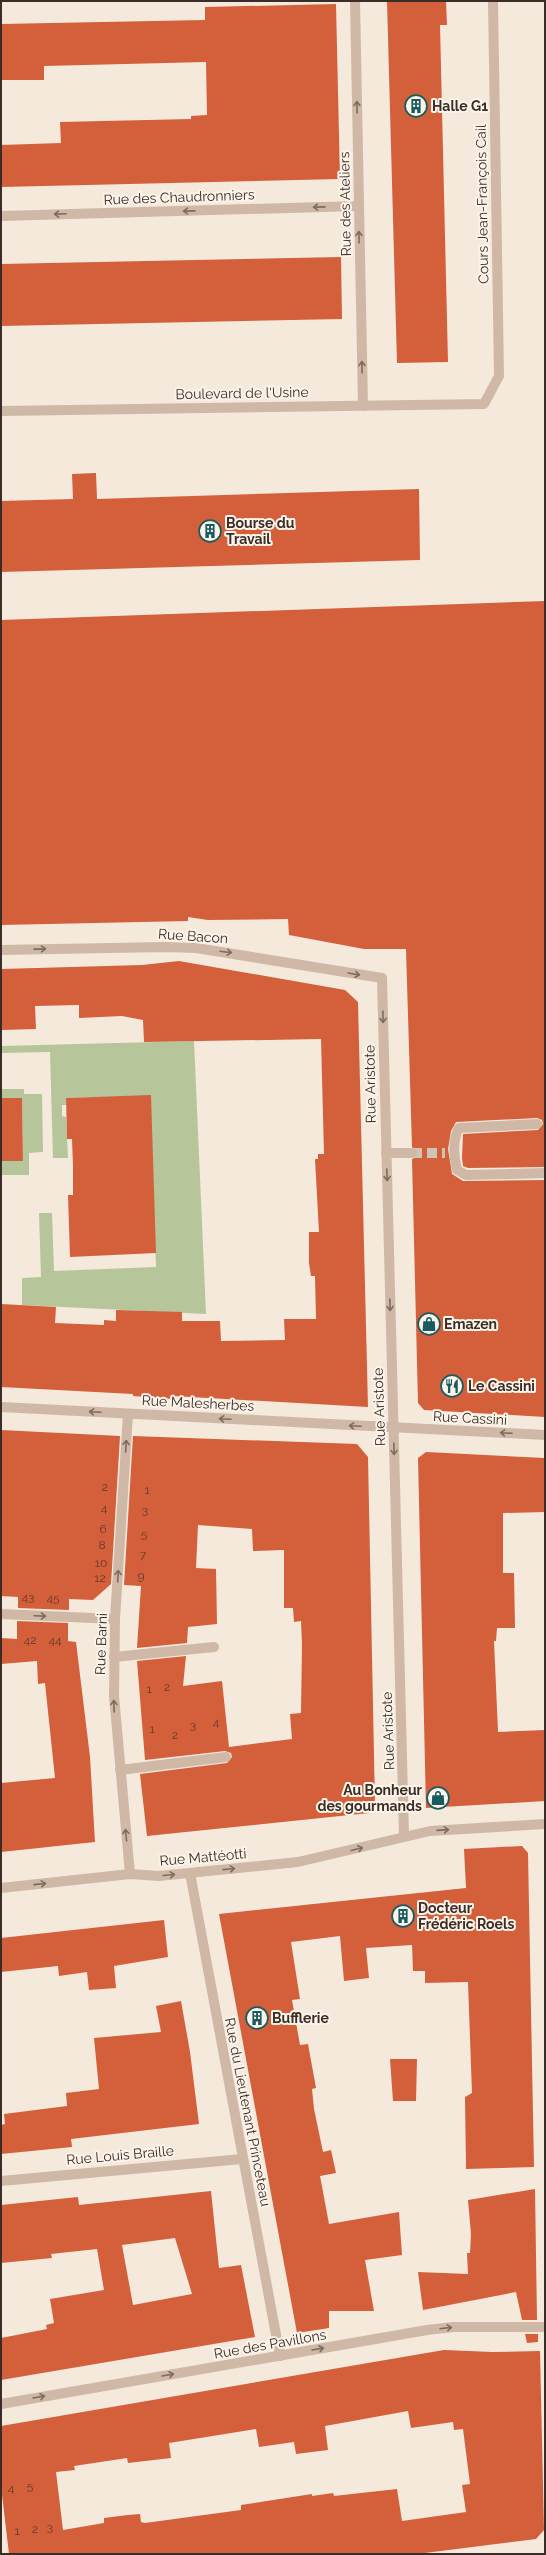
<svg xmlns="http://www.w3.org/2000/svg" width="546" height="2555" font-family="Raleway,sans-serif">
<style>
.green{fill:#b7c69a}
.building{fill:#d45f3b;fill-rule:evenodd}
.lines{fill:none;stroke-linecap:round;stroke-linejoin:round}
.minor-tunnel{stroke:#d0c3b8;stroke-width:10;stroke-dasharray:10 5;stroke-linecap:butt}
.minor{stroke:#cfb8a6;stroke-width:10}
.oneway{stroke:#7d6c61}
.labels{text-anchor:middle;dominant-baseline:central;stroke-width:4;stroke-linejoin:round;paint-order:stroke}
.number-label{font-size:12px;fill:#603a2d}
.poi-label{font-size:14px;font-weight:bold;fill:#3a2d28;stroke:#fcf3e9;text-anchor:start}
.street-label{font-size:14px;fill:#3a2d28;stroke:#fcf3e9}
</style>
<rect width="100%" height="100%" fill="#f5e9dc"/>
<g class="green">
<polygon points="194,1041 206,1314 22,1305 22,1278 41,1277 39,1213 52,1213 54,1271 156,1267 153,1191 93,1097 66,1098 66,1105 62,1105 62,1116 66,1117 68,1158 53,1158 50,1052 1,1053 1,1046"/>
<polygon points="1,1089 24,1089 24,1094 42,1094 43,1152 29,1153 29,1175 2,1175 1,1194 1,1161 23,1161 22,1098 1,1098"/>
</g>
<g class="building">
<polygon points="387,1 446,1 447,25 440,25 448,362 397,363"/>
<polygon points="336,4 340,179 1,187 1,145 61,143 60,122 191,119 191,116 207,115 206,62 44,66 44,80 1,80 1,24 205,20 205,7"/>
<polygon points="341,257 342,319 1,326 1,264"/>
<polygon points="96,473 97,499 419,489 420,560 1,572 1,501 73,499 72,474"/>
<polygon points="545,601 545,1167 468,1168 463,1166 462,1158 463,1134 538,1130 543,1124 542,1120 537,1118 456,1122 451,1131 448,1149 452,1174 463,1181 545,1180 545,1417 424,1410 418,1403 412,1159 417,1157 418,1153 412,1147 406,949 364,949 289,935 288,919 208,920 188,917 188,921 1,925 1,620"/>
<polygon points="179,961 345,990 358,1002 368,1407 173,1396 173,1399 133,1396 133,1394 1,1387 1,1304 56,1307 55,1323 104,1325 104,1320 116,1321 116,1310 182,1312 182,1321 220,1321 221,1341 285,1340 284,1319 316,1319 315,1276 311,1276 309,1263 309,1232 319,1232 315,1159 318,1159 318,1154 324,1154 321,1039 144,1042 143,1020 122,1016 79,1018 79,1005 35,1006 36,1029 1,1030 1,969 142,965"/>
<polygon points="151,1095 156,1253 70,1257 68,1195 73,1195 73,1166 72,1139 67,1139 66,1098"/>
<polygon points="1,1098 22,1098 23,1161 1,1161"/>
<polygon points="1,1430 120,1436 111,1584 93,1600 69,1599 69,1610 18,1608 18,1597 1,1596"/>
<polygon points="133,1436 357,1444 368,1457 375,1805 369,1813 147,1836 140,1774 227,1763 232,1757 231,1753 225,1751 145,1760 137,1661 186,1656 183,1686 222,1681 229,1747 292,1739 290,1714 301,1713 302,1644 301,1621 294,1622 293,1608 284,1608 284,1550 253,1551 252,1529 198,1525 196,1568 216,1569 217,1624 188,1627 187,1643 137,1648 141,1586 124,1585"/>
<polygon points="426,1452 545,1458 545,1512 503,1513 503,1573 514,1573 515,1628 497,1628 496,1641 494,1641 498,1732 545,1730 545,1801 426,1808 418,1458"/>
<polygon points="17,1621 68,1623 68,1641 76,1642 90,1757 95,1842 1,1852 1,1783 55,1778 45,1683 38,1684 37,1661 1,1664 1,1638 17,1639"/>
<polygon points="522,1846 528,1853 534,2167 466,2169 465,2097 472,2093 468,1982 425,1983 425,1971 413,1971 412,1945 366,1948 369,1978 344,1981 340,1936 291,1942 300,1999 292,2000 300,2045 308,2044 316,2088 312,2089 314,2109 323,2152 331,2150 336,2173 320,2176 329,2224 399,2212 402,2255 365,2260 374,2311 329,2311 329,2328 297,2333 219,1914 466,1888 464,1849"/>
<polygon points="164,1920 168,1957 114,1966 116,1988 89,1990 87,1972 59,1976 58,1966 1,1972 1,1938"/>
<polygon points="181,2001 190,2052 199,2124 71,2139 72,2147 1,2154 1,2125 5,2124 4,2114 67,2106 66,2093 99,2089 94,2038 161,2032 156,2006"/>
<polygon points="390,2059 417,2059 416,2101 393,2101"/>
<polygon points="535,2189 537,2320 522,2320 516,2292 423,2310 418,2272 468,2274 467,2253 470,2253 471,2234 468,2200"/>
<path d="M211,2191l8,77 22,-3 14,72 -254,43v-42l46,-9 -1,-4 8,-2 -4,-24 54,-9 -7,-41 -46,5 1,4 -51,5v-58l77,-8 1,8zM175,2238l17,56 -59,11 -11,-60z"/>
<polygon points="525,2334 538,2334 538,2342 527,2343"/>
<path d="M444,2350l48,2 48,-1 4,179 -8,9 -119,15h-408l-8,-68v-60zM408,2411l3,17 42,-6 1,8 9,-1 7,55 -8,1 4,27 -64,9 -5,-32 -63,7 -1,-3 -21,3v-2l-71,11v5l-96,13 -4,-1 -1,-8 -12,1 -24,3v5l-41,7 -7,-58 19,-2 -1,-4 53,-8 1,5 43,-5 -2,-15 87,-14 3,18 35,-5 2,12 32,-4 -3,-24z"/>
</g>
<g class="lines">
<polyline class="minor-tunnel" points="412,1153 445,1153"/>
<g class="minor">
<polyline points="355,1 363,406"/>
<polyline points="1,216 358,206"/>
<polyline points="1,411 484,404 499,376 493,1"/>
<polyline points="1,950 165,947 196,948 382,978 404,1836"/>
<path d="M537,1124l-78,4c-7,13 -5,28 -2,42l9,5 79,-2"/>
<polyline points="386,1153 412,1153"/>
<polyline points="1,1407 545,1435"/>
<polyline points="128,1414 115,1619 114,1696 130,1874"/>
<polyline points="1,1614 115,1619"/>
<polyline points="114,1657 214,1647"/>
<polyline points="120,1770 226,1757"/>
<polyline points="190,1873 280,2356"/>
<polyline points="1,1888 130,1874 159,1876 298,1862 430,1831 545,1824"/>
<polyline points="1,2181 242,2159"/>
<polyline points="1,2404 427,2330 453,2327 545,2327"/>
</g>
</g>
<defs><path id="oneway-shaft" d="M-6 0H5M1.5-3L5.5 0L1.5 3" fill="none" stroke-width="1.6" stroke-linecap="round" stroke-linejoin="round"/></defs>
<g class="oneway">
<use href="#oneway-shaft" transform="translate(357 107) rotate(-91)"/>
<use href="#oneway-shaft" transform="translate(319 207) rotate(179)"/>
<use href="#oneway-shaft" transform="translate(189 211) rotate(179)"/>
<use href="#oneway-shaft" transform="translate(60 214) rotate(178)"/>
<use href="#oneway-shaft" transform="translate(359 237) rotate(-91)"/>
<use href="#oneway-shaft" transform="translate(362 367) rotate(-91)"/>
<use href="#oneway-shaft" transform="translate(40 949) rotate(-1)"/>
<use href="#oneway-shaft" transform="translate(226 952) rotate(7)"/>
<use href="#oneway-shaft" transform="translate(354 974) rotate(10)"/>
<use href="#oneway-shaft" transform="translate(383 1017) rotate(89)"/>
<use href="#oneway-shaft" transform="translate(387 1175) rotate(88)"/>
<use href="#oneway-shaft" transform="translate(390 1305) rotate(88)"/>
<use href="#oneway-shaft" transform="translate(95 1412) rotate(-177)"/>
<use href="#oneway-shaft" transform="translate(225 1419) rotate(-177)"/>
<use href="#oneway-shaft" transform="translate(355 1426) rotate(-177)"/>
<use href="#oneway-shaft" transform="translate(506 1433) rotate(-177)"/>
<use href="#oneway-shaft" transform="translate(126 1446) rotate(-87)"/>
<use href="#oneway-shaft" transform="translate(394 1449) rotate(88)"/>
<use href="#oneway-shaft" transform="translate(118 1576) rotate(-87)"/>
<use href="#oneway-shaft" transform="translate(40 1616) rotate(2)"/>
<use href="#oneway-shaft" transform="translate(114 1706) rotate(-92)"/>
<use href="#oneway-shaft" transform="translate(443 1830) rotate(-4)"/>
<use href="#oneway-shaft" transform="translate(126 1835) rotate(-96)"/>
<use href="#oneway-shaft" transform="translate(357 1849) rotate(-14)"/>
<use href="#oneway-shaft" transform="translate(229 1869) rotate(-6)"/>
<use href="#oneway-shaft" transform="translate(169 1875) rotate(-5)"/>
<use href="#oneway-shaft" transform="translate(40 1884) rotate(-6)"/>
<use href="#oneway-shaft" transform="translate(446 2328) rotate(-7)"/>
<use href="#oneway-shaft" transform="translate(318 2349) rotate(-10)"/>
<use href="#oneway-shaft" transform="translate(168 2375) rotate(-10)"/>
<use href="#oneway-shaft" transform="translate(39 2397) rotate(-10)"/>
</g>
<defs>
<g id="building-ring" transform="scale(1.15)"><circle r="9.5" fill="#fcf3e9" stroke="#185c61" stroke-width="1.5"/><path d="M-4-6H4V6H1V3H-1V6H-4ZM-2.5-4.3h1.7v1.8h-1.7ZM.8-4.3h1.7v1.8H.8ZM-2.5-1h1.7V.8h-1.7ZM.8-1h1.7V.8H.8Z" fill="#185c61"/></g>
<g id="shop-ring" transform="scale(1.15)"><circle r="9.5" fill="#fcf3e9" stroke="#185c61" stroke-width="1.5"/><path d="M-5-2.5h2.3a2.7 3.5 0 0 1 5.4 0H5L5.5 6h-11ZM-1.5-2.5h3a1.5 2.3 0 0 0-3 0Z" fill="#185c61"/></g>
<g id="restaurant-ring" transform="scale(1.15)"><circle r="9.5" fill="#fcf3e9" stroke="#185c61" stroke-width="1.5"/><path d="M-5-6h1v4h1v-4h1v4h1v-4h1v5L-1.5 .5V6h-2V.5L-5-1ZM5-6V6H3V1.5H1.5Q1.5-4 5-6Z" fill="#185c61"/></g>
</defs>
<g fill-rule="evenodd">
<use href="#building-ring" x="416" y="106"/>
<use href="#building-ring" x="210" y="531"/>
<use href="#shop-ring" x="429" y="1324"/>
<use href="#restaurant-ring" x="452" y="1386"/>
<use href="#shop-ring" x="438" y="1798"/>
<use href="#building-ring" x="403" y="1916"/>
<use href="#building-ring" x="257" y="2018"/>
</g>
<g class="labels">
<g class="number-label">
<text x="105" y="1487">2</text>
<text x="147" y="1490">1</text>
<text x="104" y="1508">4</text>
<text x="145" y="1510">3</text>
<text x="103" y="1529">6</text>
<text x="144" y="1534">5</text>
<text x="102" y="1545">8</text>
<text x="143" y="1555">7</text>
<text x="101" y="1563">10</text>
<text x="141" y="1576">9</text>
<text x="100" y="1578">12</text>
<text x="28" y="1597">43</text>
<text x="53" y="1598">45</text>
<text x="30" y="1640">42</text>
<text x="55" y="1640">44</text>
<text x="167" y="1687">2</text>
<text x="149" y="1689">1</text>
<text x="216" y="1722">4</text>
<text x="193" y="1725">3</text>
<text x="152" y="1729">1</text>
<text x="175" y="1735">2</text>
<text x="30" y="2486">5</text>
<text x="11" y="2488">4</text>
<text x="50" y="2527">3</text>
<text x="35" y="2529">2</text>
<text x="17" y="2531">1</text>
</g>
<g class="poi-label">
<text x="432" y="106">Halle G1</text>
<text x="226" y="523">Bourse du<tspan x="226" dy="16">Travail</tspan></text>
<text x="444" y="1324">Emazen</text>
<text x="468" y="1386">Le Cassini</text>
<text x="422" y="1790" text-anchor="end">Au Bonheur<tspan x="422" dy="16">des gourmands</tspan></text>
<text x="418" y="1908">Docteur<tspan x="418" dy="16">Frédéric Roels</tspan></text>
<text x="272" y="2018">Bufflerie</text>
</g>
<g class="street-label">
<text transform="translate(179 197) rotate(-2)">Rue des Chaudronniers</text>
<text transform="translate(345 204) rotate(-91)">Rue des Ateliers</text>
<text transform="translate(482 204) rotate(-91)">Cours Jean-François Cail</text>
<text transform="translate(242 393) rotate(-1)">Boulevard de l'Usine</text>
<text transform="translate(193 936) rotate(4)">Rue Bacon</text>
<text transform="translate(370 1084) rotate(-91)">Rue Aristote</text>
<text transform="translate(198 1403) rotate(3)">Rue Malesherbes</text>
<text transform="translate(379 1407) rotate(-92)">Rue Aristote</text>
<text transform="translate(470 1418) rotate(3)">Rue Cassini</text>
<text transform="translate(101 1644) rotate(-88)">Rue Barni</text>
<text transform="translate(388 1731) rotate(-92)">Rue Aristote</text>
<text transform="translate(203 1857) rotate(-5)">Rue Mattéotti</text>
<text transform="translate(248 2112) rotate(79)">Rue du Lieutenant Princeteau</text>
<text transform="translate(120 2155) rotate(-5)">Rue Louis Braille</text>
<text transform="translate(270 2344) rotate(-10)">Rue des Pavillons</text>
</g>
</g>
<rect width="546" height="2555" fill="none" stroke="#3a2d28" stroke-width="4"/>
</svg>
